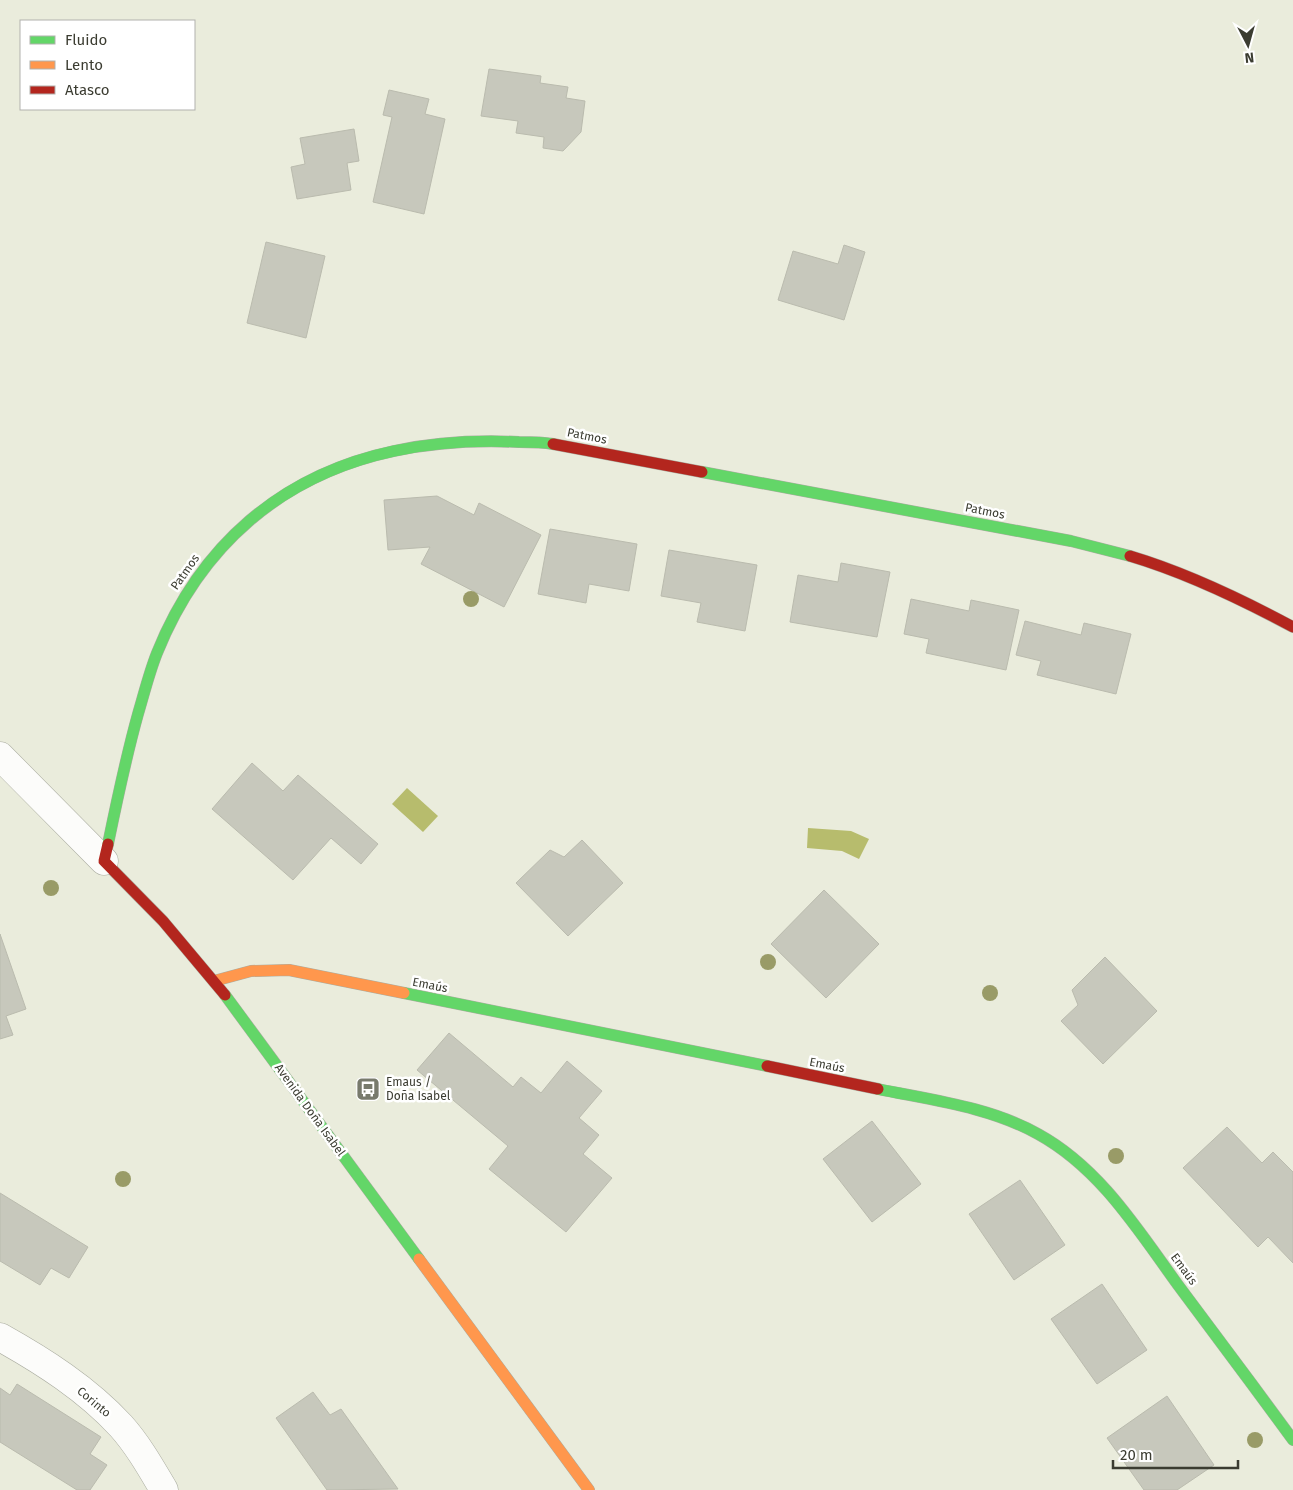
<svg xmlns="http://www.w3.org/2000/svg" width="1293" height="1490" font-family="'Fira Sans',sans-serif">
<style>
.water{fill:#b7bc6d}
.building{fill:#c7c8bc;stroke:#babbae}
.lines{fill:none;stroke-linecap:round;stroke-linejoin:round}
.street-casing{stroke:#aaaca0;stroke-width:29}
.fast-casing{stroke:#aaaca0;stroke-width:12}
.slow-casing{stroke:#aaaca0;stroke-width:12}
.jam-casing{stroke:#aaaca0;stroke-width:12}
.street{stroke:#fcfcfa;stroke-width:28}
.fast{stroke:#63d668;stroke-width:11}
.slow{stroke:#ff974d;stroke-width:11}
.jam{stroke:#b3261e;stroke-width:11}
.tree{fill:#999b67}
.labels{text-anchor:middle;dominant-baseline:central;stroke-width:5;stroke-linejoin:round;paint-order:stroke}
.street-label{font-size:12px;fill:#3b3c31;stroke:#fff}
.poi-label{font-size:12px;fill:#3b3c31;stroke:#fff;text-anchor:start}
</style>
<rect width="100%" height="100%" fill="#eaecdc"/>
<g class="water">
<polygon points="407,788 438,816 423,832 392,804"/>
<polygon points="808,828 851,831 869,839 859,859 842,851 807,848"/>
</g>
<g class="building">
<polygon points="489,69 541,76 540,83 568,87 566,98 585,101 581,132 563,151 543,148 544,137 516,133 518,121 481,116"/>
<polygon points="389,90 429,99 425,114 445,119 424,214 373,202 392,117 383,115"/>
<polygon points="354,129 359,161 347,163 351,190 297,199 291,167 305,164 300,138"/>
<polygon points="266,242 325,256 306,338 247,323"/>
<polygon points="844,245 865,252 844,320 778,300 793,251 838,264"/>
<polygon points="437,496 474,515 479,503 541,535 504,607 421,564 430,547 388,550 384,500"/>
<polygon points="550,529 637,544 629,591 589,584 586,603 538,594"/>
<polygon points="669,550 757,565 745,631 697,622 701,603 661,596"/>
<polygon points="841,563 890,572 877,637 790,622 798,575 838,582"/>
<polygon points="911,599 969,611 971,600 1019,610 1006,670 926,653 929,639 904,634"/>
<polygon points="1025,621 1081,635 1084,623 1131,634 1116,694 1037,675 1041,661 1016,655"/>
<polygon points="252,763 283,791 298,775 378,844 361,864 331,838 293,880 212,809"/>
<polygon points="582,840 623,883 568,936 516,883 550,850 564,857"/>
<polygon points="824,890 879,944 826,998 771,944"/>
<polygon points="0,934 26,1009 6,1016 13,1035 0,1039"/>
<polygon points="1105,957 1157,1011 1103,1064 1061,1021 1078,1005 1072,990"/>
<polygon points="449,1033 513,1087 521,1077 541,1093 567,1061 602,1091 579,1118 599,1135 583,1154 612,1178 566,1232 489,1169 508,1146 417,1070"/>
<polygon points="872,1121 921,1184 872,1222 823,1159"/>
<polygon points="1227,1127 1262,1163 1273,1152 1293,1172 1293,1263 1268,1237 1258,1247 1183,1168"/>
<polygon points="1020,1180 1065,1245 1014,1280 969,1214"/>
<polygon points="0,1193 88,1247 69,1278 51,1268 40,1285 0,1261"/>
<polygon points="1102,1284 1147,1350 1097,1384 1051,1319"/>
<polygon points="17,1384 101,1437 90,1454 107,1465 90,1490 77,1490 0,1442 0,1388 10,1395"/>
<polygon points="313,1392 330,1415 341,1409 398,1489 327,1490 276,1418"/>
<polygon points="1167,1396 1214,1465 1177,1490 1144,1490 1107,1438"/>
</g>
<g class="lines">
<g class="street-casing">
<g id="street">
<polyline points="0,756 104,861"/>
<path d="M0,1337c43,24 87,52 121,89 17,19 30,42 43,64"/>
</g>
</g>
<g class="fast-casing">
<g id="fast">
<polyline points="702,472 1071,541 1130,556"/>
<path d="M108,844c9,-44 18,-87 30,-130 6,-20 11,-41 19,-61 43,-107 124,-178 237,-202 42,-9 83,-11 125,-9 11,0 23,0 34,2"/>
<polyline points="404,993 767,1066"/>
<polyline points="225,995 419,1259"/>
<path d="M878,1089c53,11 112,18 160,45 62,34 100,96 140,151 39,52 77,103 115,155"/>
</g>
</g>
<g class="slow-casing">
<g id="slow">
<polyline points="214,981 251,971 289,970 404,993"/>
<polyline points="419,1259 589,1490"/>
</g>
</g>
<g class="jam-casing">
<g id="jam">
<polyline points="553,444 702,472"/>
<path d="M1130,556c57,17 111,43 163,71"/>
<polyline points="108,844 104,861 163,921 225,995"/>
<polyline points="767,1066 878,1089"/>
</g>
</g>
<use href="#street" class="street"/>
<use href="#fast" class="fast"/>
<use href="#slow" class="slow"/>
<use href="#jam" class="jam"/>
</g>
<g class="tree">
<circle cx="471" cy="599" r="8"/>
<circle cx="51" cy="888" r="8"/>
<circle cx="768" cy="962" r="8"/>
<circle cx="990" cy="993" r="8"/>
<circle cx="1116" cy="1156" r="8"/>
<circle cx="123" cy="1179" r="8"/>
<circle cx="1255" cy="1440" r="8"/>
</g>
<defs>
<g id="bus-square" transform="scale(1.25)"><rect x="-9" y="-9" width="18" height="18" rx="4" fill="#787a6d" stroke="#fff"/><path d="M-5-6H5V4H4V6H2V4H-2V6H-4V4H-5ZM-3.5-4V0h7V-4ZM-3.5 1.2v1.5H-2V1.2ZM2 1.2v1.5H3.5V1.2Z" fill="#fff"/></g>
</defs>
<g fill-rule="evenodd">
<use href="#bus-square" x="368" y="1089"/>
</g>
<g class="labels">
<g class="street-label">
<text transform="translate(587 436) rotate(11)">Patmos</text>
<text transform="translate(985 511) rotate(11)">Patmos</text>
<text transform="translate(185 572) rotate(-55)">Patmos</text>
<text transform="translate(430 985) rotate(11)">Emaús</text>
<text transform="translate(827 1065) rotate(11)">Emaús</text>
<text transform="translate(310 1110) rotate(54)">Avenida Doña Isabel</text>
<text transform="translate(1184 1269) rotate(54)">Emaús</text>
<text transform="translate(94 1402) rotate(40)">Corinto</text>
</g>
<g class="poi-label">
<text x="386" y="1082">Emaus /<tspan x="386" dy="14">Doña Isabel</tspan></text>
</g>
</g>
<rect x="20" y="20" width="175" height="90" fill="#ffffff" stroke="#b1b1ad"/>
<rect x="30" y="36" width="25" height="8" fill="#63d668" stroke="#b1b1ad"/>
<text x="65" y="45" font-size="15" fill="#3b3c31">Fluido</text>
<rect x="30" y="61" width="25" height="8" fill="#ff974d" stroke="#b1b1ad"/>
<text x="65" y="70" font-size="15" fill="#3b3c31">Lento</text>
<rect x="30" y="86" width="25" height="8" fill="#b3261e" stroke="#b1b1ad"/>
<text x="65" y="95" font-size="15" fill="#3b3c31">Atasco</text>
<g transform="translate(1248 45) rotate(174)" stroke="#ffffff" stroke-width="4" paint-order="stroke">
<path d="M0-4L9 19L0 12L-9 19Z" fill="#3b3c31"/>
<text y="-8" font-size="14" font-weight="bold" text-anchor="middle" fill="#3b3c31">N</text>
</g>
<path d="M1113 1460v8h125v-8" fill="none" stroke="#3b3c31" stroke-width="2.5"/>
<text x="1120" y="1460" font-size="15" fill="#3b3c31" stroke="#ffffff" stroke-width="4" paint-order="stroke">20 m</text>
</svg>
